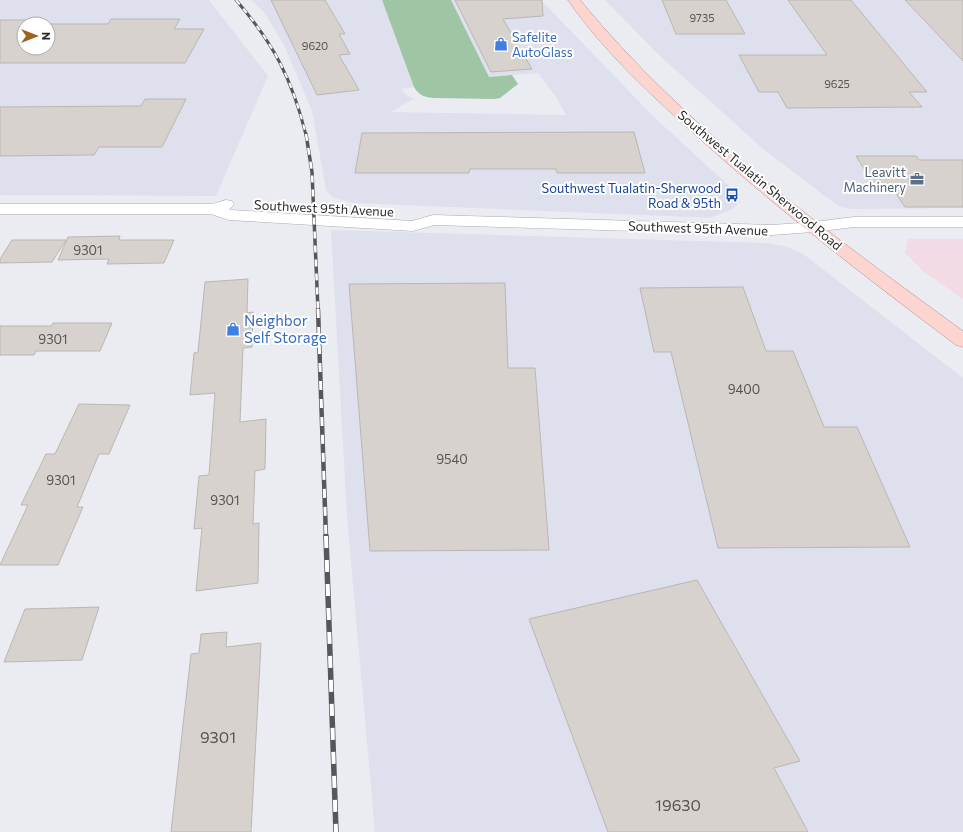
<svg xmlns="http://www.w3.org/2000/svg" width="963" height="832" font-family="Commissioner,sans-serif">
<style>
.built{fill:#dee0ed;fill-rule:evenodd}
.medical{fill:#f3dbe6}
.green{fill:#9ec5a4}
.building{fill:#d7d2ce;stroke:#bbb6b2;fill-rule:evenodd}
.lines{fill:none;stroke-linecap:round;stroke-linejoin:round}
.minor-casing{stroke:#aaabb0;stroke-width:1}
.tertiary-casing{stroke:#aaabb0;stroke-width:1}
.trunk-casing{stroke:#b2918f;stroke-width:1}
.minor{fill:#fff;fill-rule:evenodd}
.tertiary{fill:#fff;fill-rule:evenodd}
.trunk{fill:#fcd4d0;fill-rule:evenodd}
.rail-far3-casing{stroke:#56575a;stroke-width:3}
.rail-far2-casing{stroke:#56575a;stroke-width:3.5}
.rail-far1-casing{stroke:#56575a;stroke-width:4.5}
.rail-casing{stroke:#56575a;stroke-width:5.5}
.rail-far3{stroke:#fff;stroke-width:2;stroke-dasharray:5.5;stroke-linecap:butt}
.rail-far2{stroke:#fff;stroke-width:2.5;stroke-dasharray:7;stroke-linecap:butt}
.rail-far1{stroke:#fff;stroke-width:3;stroke-dasharray:9;stroke-linecap:butt}
.rail{stroke:#fff;stroke-width:4;stroke-dasharray:12;stroke-linecap:butt}
.labels{text-anchor:middle;dominant-baseline:central;stroke-width:4;stroke-linejoin:round;paint-order:stroke}
.far-number-label{font-size:11px;fill:#555454}
.far-shop-label{font-size:13px;fill:#366cbe;stroke:#fff;text-anchor:start}
.far-service-label{font-size:13px;fill:#4e5e75;stroke:#fff;text-anchor:end}
.far-street-label{font-size:13px;fill:#2a2a2c;stroke:#fff}
.far-transit-label{font-size:13px;fill:#164399;stroke:#fff;text-anchor:end}
.number-label{font-size:13px;fill:#555454}
.shop-label{font-size:15px;fill:#366cbe;stroke:#fff;text-anchor:start}
.near-number-label{font-size:16px;fill:#555454}
</style>
<rect width="100%" height="100%" fill="#ebecf2"/>
<g class="built">
<path d="M0,0h209l59,76 -52,120 -216,-1zM24,24h24v24h-24z"/>
<polygon points="251,0 382,0 414,87 401,89 405,94 414,99 390,112 566,115 556,97 538,73 489,77 451,0 541,0 654,117 727,184 740,201 733,209 711,218 353,203 332,197 326,190 312,111 285,47 264,12"/>
<polygon points="605,0 963,0 963,208 851,209 838,206 762,148 659,55"/>
<polygon points="331,230 766,243 784,246 802,253 963,378 963,832 375,832 347,517"/>
</g>
<polygon class="medical" points="908,239 963,239 963,299 924,272 905,253"/>
<path class="green" d="M382,0h69l38,77 23,-2 6,9 -18,14 -5,1 -62,-1c-9,-1 -14,-3 -19,-11z"/>
<g class="building">
<polygon points="271,0 325,0 345,34 339,34 350,54 339,55 359,90 317,95"/>
<polygon points="455,0 542,0 543,16 503,19 532,69 491,72"/>
<polygon points="662,0 726,0 745,34 676,34"/>
<polygon points="788,0 851,0 927,92 909,92 922,107 787,108 778,92 759,92 739,55 827,55"/>
<polygon points="905,0 963,0 963,61"/>
<path d="M111,19h69l-6,10h30l-19,34h-185v-43h47l-4,4h65zM24,24h24v24h-24z"/>
<polygon points="145,99 186,99 162,147 99,147 94,155 0,156 0,107 141,106"/>
<polygon points="634,132 645,173 557,173 556,169 470,169 469,173 355,173 362,133"/>
<polygon points="856,156 916,156 919,160 963,160 963,207 905,207 893,189 877,190"/>
<polygon points="120,236 119,240 174,240 164,263 107,264 109,259 58,260 68,237"/>
<polygon points="12,240 66,240 52,262 0,263 0,259"/>
<polygon points="248,279 247,313 253,312 252,347 243,348 240,422 266,419 265,469 255,471 253,524 259,523 258,583 196,591 202,528 194,529 199,476 209,475 215,393 190,395 194,353 198,352 205,282"/>
<polygon points="505,283 508,368 535,368 549,550 370,551 349,284"/>
<polygon points="743,287 766,351 793,351 824,427 857,427 910,547 718,548 671,352 654,352 640,288"/>
<polygon points="53,323 112,323 100,351 36,351 34,355 0,355 0,326 51,326"/>
<polygon points="79,404 130,405 109,454 99,454 77,507 83,507 58,565 0,565 28,505 21,505 46,454 55,454"/>
<polygon points="697,580 800,761 774,768 808,832 608,832 529,619"/>
<polygon points="99,607 82,660 4,662 25,609"/>
<polygon points="227,632 226,647 261,643 251,832 171,832 191,654 199,653 201,634"/>
</g>
<g class="lines">
<g class="minor-casing">
<polygon id="minor" points="854,217 963,217 963,227 854,227 813,232 807,231 804,227 807,223 813,222"/>
</g>
<g class="tertiary-casing">
<polygon id="tertiary" points="226,200 232,201 234,205 229,209 231,210 412,221 433,215 772,225 813,222 819,223 822,227 819,231 813,232 772,235 434,225 413,231 229,220 211,214 0,214 0,204 212,204"/>
</g>
<g class="trunk-casing">
<path id="trunk" d="M568,0h12c107,130 248,233 383,331v16l-7,-2c-88,-66 -175,-133 -257,-207 -46,-41 -96,-87 -131,-138z"/>
</g>
<use href="#minor" class="minor"/>
<use href="#tertiary" class="tertiary"/>
<use href="#trunk" class="trunk"/>
<g class="rail-far3-casing">
<path id="rail-far3" d="M236,0c38,44 56,79 70,135"/>
</g>
<g class="rail-far2-casing">
<polyline id="rail-far2" points="306,134 312,172 318,310"/>
</g>
<g class="rail-far1-casing">
<polyline id="rail-far1" points="318,309 326,537"/>
</g>
<g class="rail-casing">
<polyline id="rail" points="326,536 336,832"/>
</g>
<use href="#rail-far3" class="rail-far3"/>
<use href="#rail-far2" class="rail-far2"/>
<use href="#rail-far1" class="rail-far1"/>
<use href="#rail" class="rail"/>
</g>
<defs>
<g id="shop-bare" transform="scale(1.08)"><path d="M-5-2.5h2.3a2.7 3.5 0 0 1 5.4 0H5L5.5 6h-11ZM-1.5-2.5h3a1.5 2.3 0 0 0-3 0Z" fill="#3f7fe0" stroke="#fff" stroke-width="2.5" paint-order="stroke"/></g>
<g id="office-bare" transform="scale(1.08)"><path d="M-6-3h4V-5.5h4V-3h4V5H-6ZM-1-4.5V-3h2v-1.5ZM-6 0V1H6V0Z" fill="#5c6f8a" stroke="#fff" stroke-width="2.5" paint-order="stroke"/></g>
<g id="bus-bare" transform="scale(1.08)"><path d="M-5-6H5V4H4V6H2V4H-2V6H-4V4H-5ZM-3.5-4V0h7V-4ZM-3.5 1.2v1.5H-2V1.2ZM2 1.2v1.5H3.5V1.2Z" fill="#1a4fb4" stroke="#fff" stroke-width="2.5" paint-order="stroke"/></g>
</defs>
<g fill-rule="evenodd">
<use href="#shop-bare" x="501" y="44"/>
<use href="#office-bare" x="917" y="179"/>
<use href="#bus-bare" x="732" y="195"/>
<use href="#shop-bare" x="233" y="329"/>
</g>
<g class="labels">
<g class="far-number-label">
<text x="702" y="17">9735</text>
<text x="315" y="45">9620</text>
<text x="837" y="83">9625</text>
</g>
<g class="far-shop-label">
<text x="512" y="37">Safelite<tspan x="512" dy="15">AutoGlass</tspan></text>
</g>
<g class="far-service-label">
<text x="906" y="172">Leavitt<tspan x="906" dy="15">Machinery</tspan></text>
</g>
<g class="far-street-label">
<text transform="translate(760 180) rotate(40)">Southwest Tualatin Sherwood Road</text>
<text transform="translate(324 208) rotate(3)">Southwest 95th Avenue</text>
<text transform="translate(698 228) rotate(2)">Southwest 95th Avenue</text>
</g>
<g class="far-transit-label">
<text x="721" y="188">Southwest Tualatin-Sherwood<tspan x="721" dy="15">Road &amp; 95th</tspan></text>
</g>
<g class="number-label">
<text x="88" y="250">9301</text>
<text x="53" y="339">9301</text>
<text x="744" y="389">9400</text>
<text x="452" y="459">9540</text>
<text x="61" y="480">9301</text>
<text x="225" y="500">9301</text>
</g>
<g class="shop-label">
<text x="244" y="320">Neighbor<tspan x="244" dy="17">Self Storage</tspan></text>
</g>
<g class="near-number-label">
<text x="218" y="736">9301</text>
<text x="678" y="804">19630</text>
</g>
</g>
<g transform="translate(36 36) rotate(90)"><circle r="19" fill="#ffffff" stroke="#aaaaab"/>
<path d="M0-3L7 15L0 10L-7 15Z" fill="#9b6220"/>
<text y="-6" font-size="11" font-weight="bold" text-anchor="middle" fill="#2a2a2c">N</text>
</g>
</svg>
